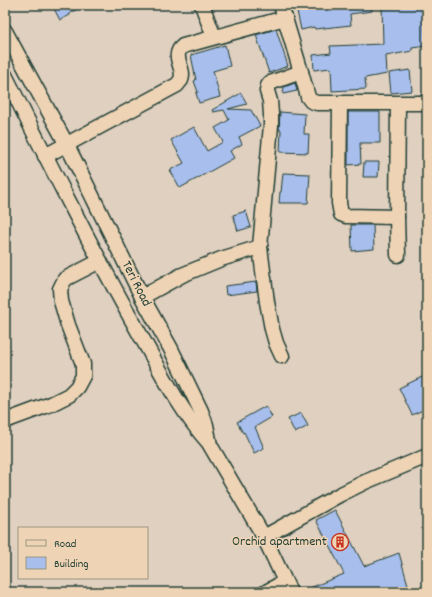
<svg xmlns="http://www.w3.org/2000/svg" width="432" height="597" font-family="Dekko,sans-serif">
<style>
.building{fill:#a8beec;stroke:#1f3d34}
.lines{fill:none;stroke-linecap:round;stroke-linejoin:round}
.minor-casing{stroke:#1f3d34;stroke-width:17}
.minor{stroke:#eed4b5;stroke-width:14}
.labels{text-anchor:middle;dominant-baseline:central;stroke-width:3;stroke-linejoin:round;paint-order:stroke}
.street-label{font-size:14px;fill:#1f3d34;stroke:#eed4b5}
.poi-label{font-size:14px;fill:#1f3d34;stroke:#eed4b5;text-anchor:end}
</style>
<rect width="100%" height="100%" fill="#e0d0c0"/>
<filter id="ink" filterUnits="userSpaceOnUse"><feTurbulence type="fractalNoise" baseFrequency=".025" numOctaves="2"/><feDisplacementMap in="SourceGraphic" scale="8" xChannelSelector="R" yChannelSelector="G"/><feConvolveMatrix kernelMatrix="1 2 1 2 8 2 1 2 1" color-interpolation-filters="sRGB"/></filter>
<g filter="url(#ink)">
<g class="building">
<polygon points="52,5 85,5 70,13 70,15 60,20"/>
<polygon points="314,5 372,5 372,11 350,14 351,25 315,29 314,27 301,30 297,11 315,8"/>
<polygon points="382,5 423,5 425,32 427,46 412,48 412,51 386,56 387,74 365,78 366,89 332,91 331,68 314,70 313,55 331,53 330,46 383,44"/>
<polygon points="276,29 288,66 269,73 256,35"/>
<polygon points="225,45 230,66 213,71 220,97 199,103 196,93 198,92 194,81 196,80 191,55"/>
<polygon points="410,70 412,91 391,93 389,73"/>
<polygon points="295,83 297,91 283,94 284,87"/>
<polygon points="241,93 247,104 228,109 251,110 260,126 239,137 242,144 230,151 234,158 180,188 170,170 184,163 171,140 194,127 207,151 223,142 215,128 229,120 224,110 213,112 212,110"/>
<polygon points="280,112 305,114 304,134 309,134 308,153 280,152 281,130 279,130"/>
<polygon points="348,112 380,112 380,143 360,143 361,164 348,165"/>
<polygon points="364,162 379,162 378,177 363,177"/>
<polygon points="283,173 310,174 308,203 279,203 280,192 281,192"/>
<polygon points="246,211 251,227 238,231 233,215"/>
<polygon points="351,225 373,225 374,249 352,251"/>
<polygon points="256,282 257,291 226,295 225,286"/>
<polygon points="422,377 427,386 427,408 412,415 399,388"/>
<polygon points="266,406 272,417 255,427 264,448 254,453 244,432 243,433 237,422"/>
<polygon points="301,413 308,426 295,433 288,419"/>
<polygon points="335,510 364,566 399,553 410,592 300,592 344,574 316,520"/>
</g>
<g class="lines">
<g class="minor-casing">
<g id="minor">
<polyline points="202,5 214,37"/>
<polyline points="281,5 301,72 308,97 311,101 317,103 427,103"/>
<polyline points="5,31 67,145 142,297 171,349 201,411 206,425 210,445 264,537 290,592"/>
<path d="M5,75c43,86 86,172 133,256 22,38 41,79 71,112"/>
<polyline points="340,103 339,203 341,214 346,216 397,217"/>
<polyline points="398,104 397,217 398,255"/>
<path d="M45,156l132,-71c1,-1 3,-4 4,-5 5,-12 -11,-24 2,-34l102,-28"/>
<polyline points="142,297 182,275 221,259 260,247"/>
<polyline points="282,356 276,343 272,329 267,302 260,247 271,125 271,114 270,101 267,91 268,86 270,83 301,72"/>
<polyline points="5,421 51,404 69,395 77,387 83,376 83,364 68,325 61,301 60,289 65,279 100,261"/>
<polyline points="264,537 339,495 365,482 427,456"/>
<polyline points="266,592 284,582"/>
</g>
</g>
<use href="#minor" class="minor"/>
</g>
</g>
<defs>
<g id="building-ring" transform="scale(0.9)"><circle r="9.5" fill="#eed4b5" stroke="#c8321e" stroke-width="1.5"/><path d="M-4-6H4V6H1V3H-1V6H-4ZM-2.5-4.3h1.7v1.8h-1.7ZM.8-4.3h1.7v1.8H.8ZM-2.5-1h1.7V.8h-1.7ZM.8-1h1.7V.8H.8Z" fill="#c8321e"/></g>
</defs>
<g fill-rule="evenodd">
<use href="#building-ring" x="340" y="542"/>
</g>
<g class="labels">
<g class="street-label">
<text transform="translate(136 284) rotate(63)">Teri Road</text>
</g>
<g class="poi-label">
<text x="327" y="542">Orchid apartment</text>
</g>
</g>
<rect width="432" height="597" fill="none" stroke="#eed4b5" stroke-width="20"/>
<rect x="10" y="10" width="412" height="577" fill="none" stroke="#1f3d34" stroke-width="1.5" filter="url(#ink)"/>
<rect x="18" y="527" width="130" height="52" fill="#eed4b5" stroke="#9b9881"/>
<rect x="26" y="540" width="20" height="6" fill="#eed4b5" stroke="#9b9881"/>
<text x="54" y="547" font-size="12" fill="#1f3d34">Road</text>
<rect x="26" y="557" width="20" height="12" fill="#a8beec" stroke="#9b9881"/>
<text x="54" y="567" font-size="12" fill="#1f3d34">Building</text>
</svg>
